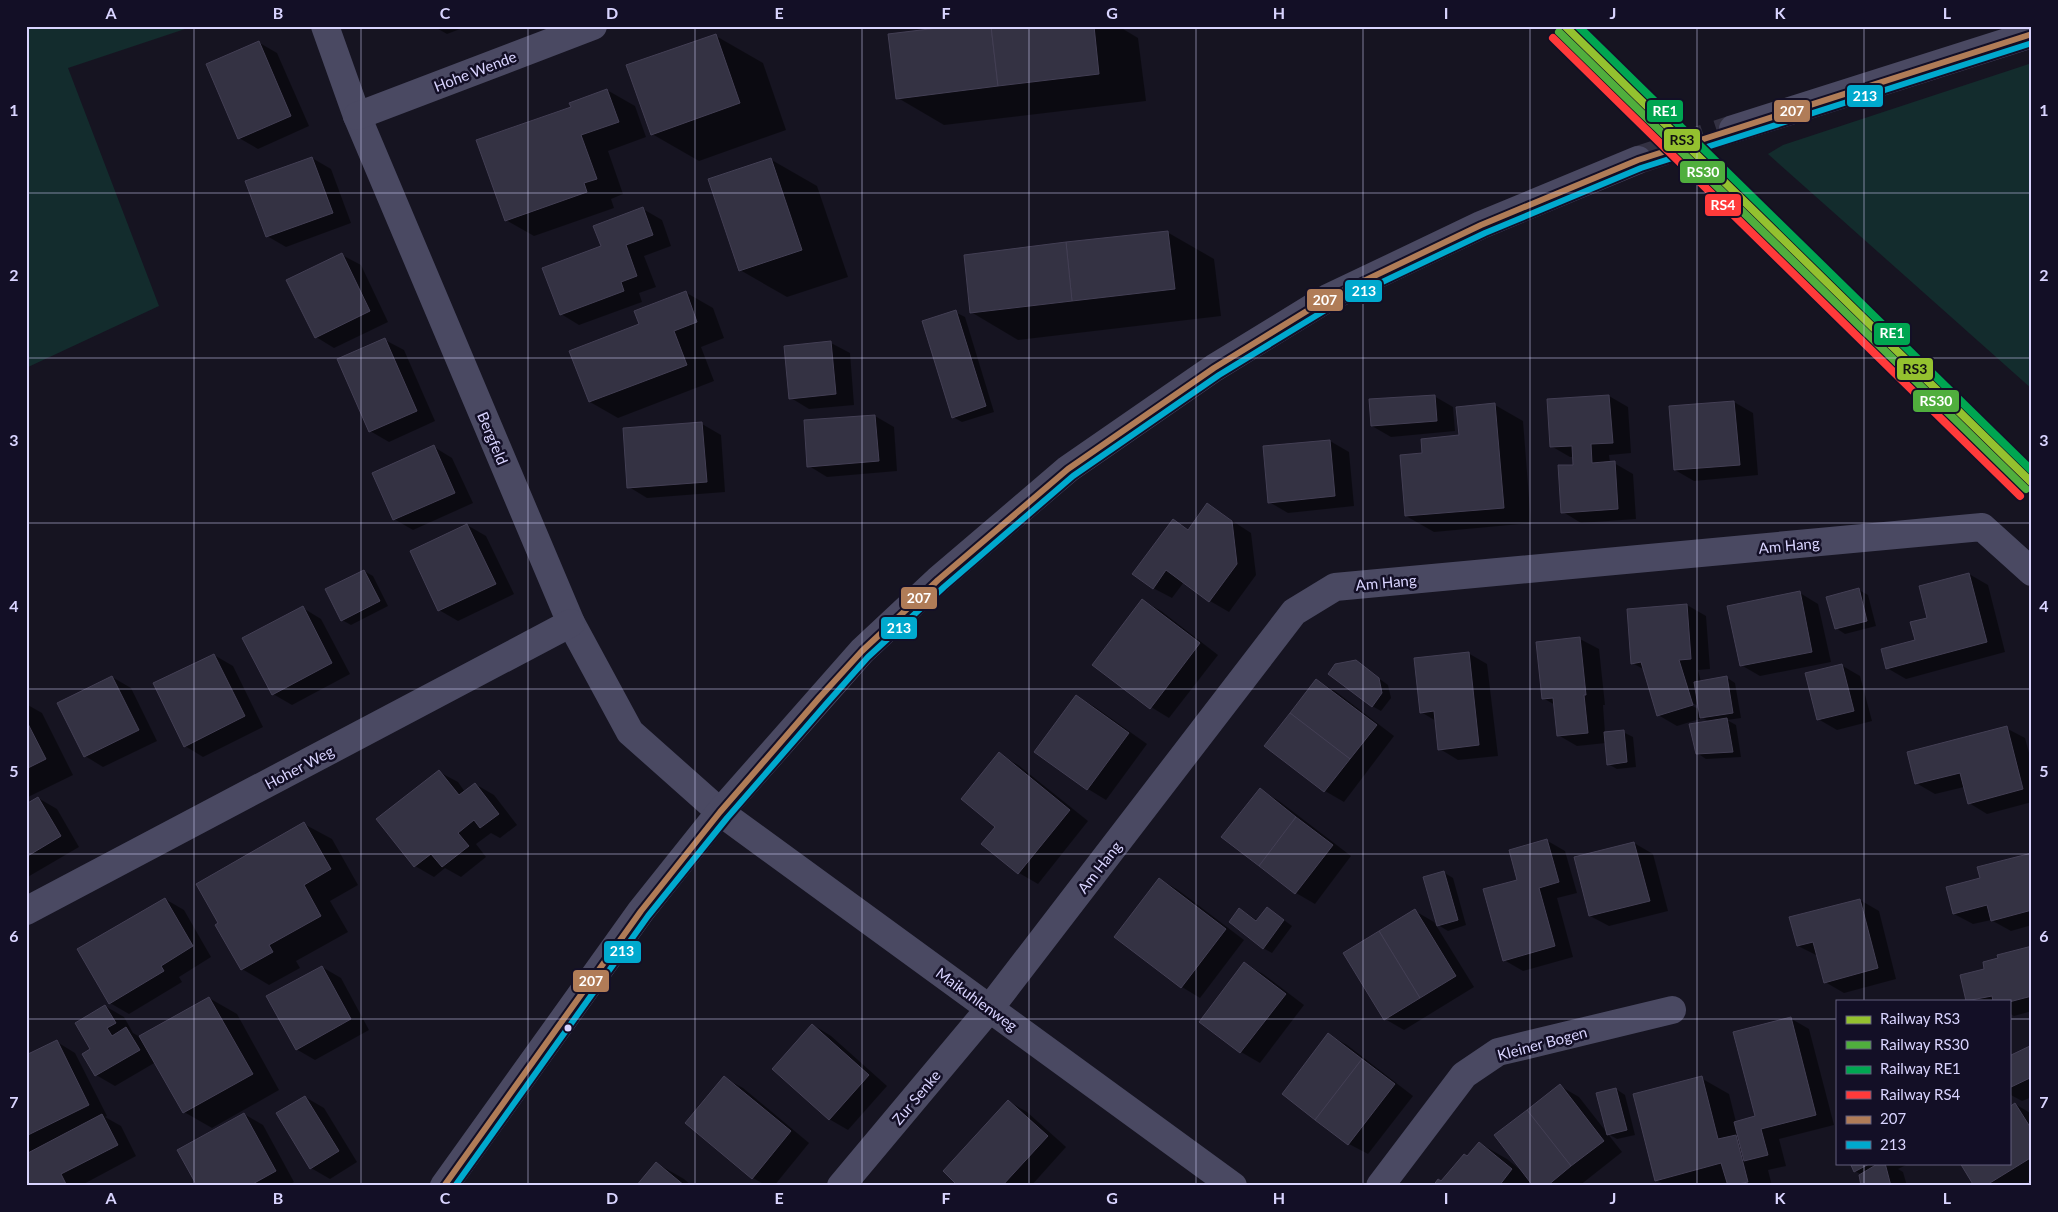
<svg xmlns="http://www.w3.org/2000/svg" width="2058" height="1212" font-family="Lato,sans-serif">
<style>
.green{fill:#132c2d}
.shadow{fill:#0007;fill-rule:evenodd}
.building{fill:#343243;stroke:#433f54}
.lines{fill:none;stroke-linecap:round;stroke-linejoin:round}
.minor-tunnel{stroke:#333142;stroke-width:28;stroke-dasharray:28 14;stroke-linecap:butt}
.minor{stroke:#4a4962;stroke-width:28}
.bus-1-casing{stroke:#130f26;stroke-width:10}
.bus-2-casing{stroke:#130f26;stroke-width:10}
.bus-1{stroke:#b07c57;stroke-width:6}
.bus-2{stroke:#00a9ce;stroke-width:6}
.rail-1-casing{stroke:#130f26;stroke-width:11}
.rail-2-casing{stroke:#130f26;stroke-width:11}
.rail-3-casing{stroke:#130f26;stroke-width:11}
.rail-4-casing{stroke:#130f26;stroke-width:11}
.rail-1{stroke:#94c12f;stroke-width:8}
.rail-2{stroke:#50ae3d;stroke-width:8}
.rail-3{stroke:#00a651;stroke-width:8}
.rail-4{stroke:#ff3a3a;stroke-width:8}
.grid{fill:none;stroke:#d9d4ff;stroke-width:1;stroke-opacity:0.55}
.bus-dot{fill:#d9d4ff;stroke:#130f26;stroke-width:2}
.labels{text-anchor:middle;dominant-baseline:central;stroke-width:5;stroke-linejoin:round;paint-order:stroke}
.street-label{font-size:15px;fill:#d9d4ff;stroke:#130f26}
.line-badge{stroke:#130f26;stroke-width:2}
.badge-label{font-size:14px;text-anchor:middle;font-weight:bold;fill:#fff}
.pale-badge-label{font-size:14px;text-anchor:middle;font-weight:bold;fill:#111}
.neatline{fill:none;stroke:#d9d4ff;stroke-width:2}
.grid-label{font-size:16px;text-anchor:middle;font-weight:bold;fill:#d9d4ff}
</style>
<rect width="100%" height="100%" fill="#161421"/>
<g class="green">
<polygon points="26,26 194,26 68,68 159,306 26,368"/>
<polygon points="2032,63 2032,389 1768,154 1783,145"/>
</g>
<g class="shadow">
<polygon points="433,26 468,26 447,34"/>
<polygon points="965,26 1118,26 1138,38 1146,101 944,125 898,98"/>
<polygon points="716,36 763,63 786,130 699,161 652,134"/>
<polygon points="258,42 277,53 309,126 258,149 239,138"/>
<polygon points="607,90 635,106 646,137 608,151 623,194 611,199 614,208 534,236 506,220"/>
<polygon points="312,158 331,169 351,223 286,247 267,236"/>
<polygon points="770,159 817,186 848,277 787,297 740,270"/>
<polygon points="643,209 662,220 671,246 644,256 656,287 639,293 642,302 579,325 561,314 602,247"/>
<polygon points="1167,232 1214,259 1221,316 1018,340 971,312"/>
<polygon points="342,255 361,265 388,322 334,348 316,337"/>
<polygon points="685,292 713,308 724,338 701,347 714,381 618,418 590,402 571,352 641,325"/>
<polygon points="955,312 965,317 994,412 962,422 953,417"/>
<polygon points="385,340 404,350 435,421 389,442 370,431"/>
<polygon points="831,343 850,353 854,405 809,409 791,398"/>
<polygon points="1434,396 1453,407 1455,431 1391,437 1372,426"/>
<polygon points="1609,396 1628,407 1631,453 1609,455 1610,463 1614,463 1633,474 1636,519 1581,523 1563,512 1574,466 1574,457 1570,457 1551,446"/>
<polygon points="1734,402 1753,413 1758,475 1694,481 1675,470"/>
<polygon points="1495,405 1523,421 1531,523 1434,532 1406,516 1423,455 1460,436"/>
<polygon points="875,416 894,427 897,471 827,477 809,466"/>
<polygon points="702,424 721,435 725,492 647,498 629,487 625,429"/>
<polygon points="1330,441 1349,452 1354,506 1288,513 1269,502"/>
<polygon points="434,447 452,458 473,503 413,530 394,519"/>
<polygon points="1208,505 1251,533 1256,575 1229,612 1210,601 1184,582 1172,598 1153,588 1173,521 1189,530"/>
<polygon points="467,525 486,536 514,594 458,621 439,610"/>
<polygon points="364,571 373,576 388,606 351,625 342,620"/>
<polygon points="1969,574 1988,585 2005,652 1906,679 1887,668 1916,641 1929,619"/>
<polygon points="1859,590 1868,595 1876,626 1845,634 1836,628"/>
<polygon points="1800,593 1818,604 1831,662 1760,676 1741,665"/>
<polygon points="1143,601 1161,611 1218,655 1169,718 1151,707"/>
<path d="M1687,605l19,11 4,53 -12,1 3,12 25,-5 9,6 6,35 -14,2 9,5 5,32 -35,2 -9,-6 13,-31 -7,-4 -26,8 -19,-11 -13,-45 -13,-7zM1689,701l11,6v3l-13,-7z"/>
<polygon points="303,608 321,619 350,674 292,705 273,694"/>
<polygon points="1580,639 1599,649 1605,705 1603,705 1605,733 1623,732 1633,737 1636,767 1617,769 1608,764 1606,743 1577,746 1558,735 1555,705 1543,698"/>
<polygon points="1468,653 1487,664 1498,756 1458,760 1440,749 1436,721 1421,712"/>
<polygon points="214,655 233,666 263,727 203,757 185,746"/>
<polygon points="1356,662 1388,685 1391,698 1381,711 1372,706"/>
<polygon points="1841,665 1860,676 1872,721 1837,730 1818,719"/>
<polygon points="112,677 131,688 157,741 103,767 85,756"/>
<polygon points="1316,680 1335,691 1394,736 1344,802 1325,791 1266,746"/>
<polygon points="1076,696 1095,707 1147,744 1106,800 1088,789"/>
<polygon points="26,704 42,713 73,775 26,798"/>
<polygon points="2006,728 2025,738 2032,764 2032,802 1987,814 1969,803 1964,787 1935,794 1916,783"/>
<polygon points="999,754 1018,765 1088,821 1038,884 1019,873 996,827"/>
<polygon points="439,772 458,782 465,792 475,784 494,795 517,825 500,838 491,833 476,844 486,857 461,877 445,868 434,877 415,866 378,819"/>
<polygon points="1260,790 1279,801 1351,856 1315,904 1296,893 1223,837"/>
<polygon points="38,798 57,809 79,847 26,878 26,805"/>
<polygon points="304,824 332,839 358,885 330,901 348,932 296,961 300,968 269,985 242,969"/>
<polygon points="1546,840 1565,851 1577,893 1557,898 1573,957 1523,971 1504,960 1519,881"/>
<polygon points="1634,843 1653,854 1668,911 1609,926 1590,916"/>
<polygon points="2032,854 2032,925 2011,931 1991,920 1973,924 1954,914 1981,879"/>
<polygon points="1443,872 1453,878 1466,925 1448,931 1438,925"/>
<polygon points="1159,879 1178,890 1244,940 1200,998 1182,987"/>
<polygon points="165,899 184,910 211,957 179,977 182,982 129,1014 110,1003"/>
<polygon points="1860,900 1879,911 1896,979 1844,993 1825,982 1818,956 1798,946"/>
<polygon points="1240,909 1258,921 1276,914 1292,926 1272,953 1263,948"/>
<polygon points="1415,911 1434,922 1474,987 1404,1030 1385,1019 1345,954"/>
<polygon points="2032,947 2032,1011 2014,1016 2009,1013 2009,1001 1968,1001 1961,976 1986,969"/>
<polygon points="1245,964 1263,974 1304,1005 1260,1063 1241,1052 1201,1022"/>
<polygon points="322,967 341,978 369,1030 315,1060 296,1049"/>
<polygon points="209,998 237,1014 279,1090 212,1128 184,1112 156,1062 115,1086 96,1075 92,1049 105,1006 124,1017 133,1033 140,1037"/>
<polygon points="1790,1018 1809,1029 1834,1125 1779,1139 1786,1166 1768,1170 1772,1186 1729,1186 1728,1184 1722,1186 1667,1186 1656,1180 1701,1078 1729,1094 1736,1122 1756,1117"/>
<polygon points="813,1025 831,1036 887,1086 848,1130 829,1119"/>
<polygon points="1329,1035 1347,1045 1413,1096 1368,1154 1349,1144 1284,1094"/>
<polygon points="57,1042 75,1053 107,1116 105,1117 121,1126 136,1156 80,1186 26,1186 30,1153 26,1151 26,1056"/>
<polygon points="2032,1046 2032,1097 2022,1101 2009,1094 2009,1057"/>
<polygon points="724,1078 743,1088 809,1143 774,1186 767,1186 753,1178"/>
<polygon points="1560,1086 1579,1097 1622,1152 1579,1186 1434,1186 1441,1182 1479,1143 1507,1159 1524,1173"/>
<polygon points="1616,1089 1625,1095 1635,1135 1617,1139 1608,1134"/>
<polygon points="305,1097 324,1108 357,1162 330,1179 311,1168"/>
<polygon points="1008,1101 1027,1112 1066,1147 1031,1186 960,1186"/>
<polygon points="2015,1104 2032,1114 2032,1179 2021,1186 1975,1186 2009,1163"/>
<polygon points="244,1114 263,1125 294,1182 287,1186 199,1186"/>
<polygon points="656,1163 684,1179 692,1186 637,1186"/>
<polygon points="1851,1163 1910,1163 1898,1169 1903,1172 1907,1186 1863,1186 1860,1174 1855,1171"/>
</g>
<g class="building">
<polygon points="954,26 991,26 998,86 896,99 888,34"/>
<polygon points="991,26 1094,26 1099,74 998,86"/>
<polygon points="716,34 740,103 651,135 626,65"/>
<polygon points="259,41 291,116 238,139 206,64"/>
<polygon points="607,89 619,122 581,135 597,179 584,183 587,192 505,221 476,140 571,107 569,103"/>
<polygon points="312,157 333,213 266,237 245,181"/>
<polygon points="771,158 802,250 739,271 708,179"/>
<polygon points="643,207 653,235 626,245 637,276 621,282 624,291 560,315 542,268 601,246 593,226"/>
<polygon points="1168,231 1175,289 1072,301 1066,242"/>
<polygon points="1066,242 1072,301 970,313 964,255"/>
<polygon points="342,253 370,311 315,338 286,280"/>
<polygon points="686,291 697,322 674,331 687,365 589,402 569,351 639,324 634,311"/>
<polygon points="956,310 986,406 952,418 922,321"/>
<polygon points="385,338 417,411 369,432 337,359"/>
<polygon points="831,341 836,394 789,399 784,346"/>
<polygon points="1435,395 1437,421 1371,426 1369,399"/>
<polygon points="1609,395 1613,443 1591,444 1592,463 1615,461 1618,509 1561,513 1558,465 1573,465 1572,446 1550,447 1547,399"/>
<polygon points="1734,401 1740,465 1674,470 1669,406"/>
<polygon points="1495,403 1504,508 1405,516 1400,455 1422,453 1421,439 1459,435 1456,407"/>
<polygon points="875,415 879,461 807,467 804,420"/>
<polygon points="702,422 707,482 627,488 623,428"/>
<polygon points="1330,440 1335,496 1268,503 1263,446"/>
<polygon points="434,445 455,493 393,520 372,473"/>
<polygon points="1207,503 1232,521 1237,564 1209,602 1166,570 1153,589 1132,574 1173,519 1188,530"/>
<polygon points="467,524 496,584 438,611 410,551"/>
<polygon points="364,570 380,601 341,621 325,589"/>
<polygon points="1969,573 1987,642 1886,669 1881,649 1915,640 1910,622 1927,618 1919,586"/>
<polygon points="1859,588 1867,621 1835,629 1826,597"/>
<polygon points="1800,591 1812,652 1740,666 1727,606"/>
<polygon points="1142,599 1200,643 1150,709 1092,665"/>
<polygon points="1687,604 1691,659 1679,660 1693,705 1657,716 1641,662 1631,664 1627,609"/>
<polygon points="303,606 332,663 272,695 242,638"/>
<polygon points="1580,637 1586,695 1584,695 1588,733 1557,736 1553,698 1542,699 1536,642"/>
<polygon points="1469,652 1479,745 1438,750 1434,711 1420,713 1414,658"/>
<polygon points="214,654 245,716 184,747 153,683"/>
<polygon points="1356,660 1379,678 1382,693 1372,707 1328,674 1335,664"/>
<polygon points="1842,664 1854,711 1817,720 1805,673"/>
<polygon points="112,676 139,730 84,757 57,703"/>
<polygon points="1727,676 1733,713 1700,718 1694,682"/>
<polygon points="1316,679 1377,725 1350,759 1290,713"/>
<polygon points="1076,695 1129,733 1087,790 1034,752"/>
<polygon points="1290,713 1350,759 1324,792 1264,746"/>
<polygon points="1727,718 1733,752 1696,754 1689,724"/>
<polygon points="26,720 46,759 26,769"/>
<polygon points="2007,726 2023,789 1968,804 1960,773 1915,784 1907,752"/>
<polygon points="1624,730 1627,762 1607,765 1604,732"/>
<polygon points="999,752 1070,810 1018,874 981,844 995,827 961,799"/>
<polygon points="439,770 459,795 475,783 499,814 480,828 474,820 458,833 469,846 442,867 431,854 414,867 376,819"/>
<polygon points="1260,788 1296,817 1259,866 1221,837"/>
<polygon points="38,797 61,836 26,857 26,804"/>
<polygon points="1296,817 1333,845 1295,894 1259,866"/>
<polygon points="304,822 331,869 304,885 321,916 269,945 273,952 241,970 215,925 218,923 196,884"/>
<polygon points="1547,839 1559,882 1539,888 1555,946 1503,961 1483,889 1517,880 1509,850"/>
<polygon points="1634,842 1650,901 1589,916 1574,857"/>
<polygon points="2032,853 2032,910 1991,921 1987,905 1953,914 1946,887 1980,878 1977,867"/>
<polygon points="1444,871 1458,920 1437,926 1423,877"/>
<polygon points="1159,878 1226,929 1181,988 1114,937"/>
<polygon points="165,898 193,946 161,966 164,971 109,1004 77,949"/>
<polygon points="1860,899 1878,968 1824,983 1813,942 1797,946 1789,917"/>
<polygon points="1267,907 1284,920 1263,949 1229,922 1239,908 1256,921"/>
<polygon points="1415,909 1456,976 1420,998 1379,931"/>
<polygon points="1379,931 1420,998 1384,1020 1343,953"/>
<polygon points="2032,946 2032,996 2009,1002 1993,1001 1992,996 1966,1001 1960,975 1984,969 1983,962 1998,958 1997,955"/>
<polygon points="1244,962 1286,994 1240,1053 1199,1022"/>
<polygon points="322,966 351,1019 296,1050 266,996"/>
<polygon points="209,997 253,1074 183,1113 139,1036"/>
<polygon points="105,1005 116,1023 107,1028 112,1036 126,1027 140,1050 95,1076 82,1054 90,1049 75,1023"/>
<polygon points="1791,1017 1816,1115 1761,1129 1768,1155 1744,1161 1734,1122 1755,1116 1733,1032"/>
<polygon points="812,1024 869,1075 829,1120 772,1069"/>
<polygon points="1328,1033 1362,1059 1315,1120 1282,1094"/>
<polygon points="57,1040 89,1105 26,1136 26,1055"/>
<polygon points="2032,1045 2032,1077 2009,1088 2009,1056"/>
<polygon points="1362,1059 1395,1084 1348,1145 1315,1120"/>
<polygon points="724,1076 791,1131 752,1179 685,1123"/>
<polygon points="1702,1076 1718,1139 1736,1135 1748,1182 1728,1186 1721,1163 1655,1181 1633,1094"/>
<polygon points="1560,1084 1604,1141 1571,1166 1527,1110"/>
<polygon points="1616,1088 1627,1130 1607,1135 1596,1093"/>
<polygon points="305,1096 339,1151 310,1169 276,1113"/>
<polygon points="1008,1100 1048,1136 1002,1186 958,1186 943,1171"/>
<polygon points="2015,1103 2032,1130 2032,1157 1985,1186 1974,1186 1960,1163 2009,1163 2009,1107"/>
<polygon points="1527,1110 1571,1166 1547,1186 1533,1186 1494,1135"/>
<polygon points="244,1113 276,1171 249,1186 197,1186 177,1150"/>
<polygon points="102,1114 118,1145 61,1174 67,1186 26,1186 26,1154"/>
<polygon points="1479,1142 1512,1169 1499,1186 1433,1186 1438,1179 1441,1181 1464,1154 1467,1156"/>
<polygon points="656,1162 685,1186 636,1186"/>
<polygon points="1850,1163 1871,1163 1854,1172"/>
<polygon points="1879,1163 1885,1163 1891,1186 1861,1186 1859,1175"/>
</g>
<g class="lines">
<polyline class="minor-tunnel" points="1638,160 1733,129"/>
<g class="minor">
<polyline points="325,26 357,116 571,623 630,732 720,812 1233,1186"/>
<polyline points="357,116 593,26"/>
<polyline points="1733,129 2032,34"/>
<polyline points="26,911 571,623"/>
<polyline points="444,1186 641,911 720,812 862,651 938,580 1068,469 1214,368 1328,298 1481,225 1638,160"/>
<polyline points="841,1186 990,1008 1294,612 1335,587 1982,527 2032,572"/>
<polyline points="1380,1186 1464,1075 1498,1052 1672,1010"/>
</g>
<g class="bus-1-casing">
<polyline id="bus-1" points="444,1186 641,911 720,812 820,697 862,651 938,580 1068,469 1214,368 1328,298 1481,225 1638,160 2032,34"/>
</g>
<g class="bus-2-casing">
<polyline id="bus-2" points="455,1186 648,916 727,818 827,703 868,657 944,587 1073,476 1219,375 1332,306 1485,233 1641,168 2032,43"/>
</g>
<use href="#bus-1" class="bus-1"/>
<use href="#bus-2" class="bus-2"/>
<g class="rail-1-casing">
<polyline id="rail-1" points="1565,26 2032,483"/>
</g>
<g class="rail-2-casing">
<polyline id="rail-2" points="1559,32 2026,489"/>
</g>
<g class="rail-3-casing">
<polyline id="rail-3" points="1578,26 2032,471"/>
</g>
<g class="rail-4-casing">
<polyline id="rail-4" points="1553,38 2020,496"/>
</g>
<use href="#rail-1" class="rail-1"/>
<use href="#rail-2" class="rail-2"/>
<use href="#rail-3" class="rail-3"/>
<use href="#rail-4" class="rail-4"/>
</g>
<path class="grid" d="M194,26v1160M361,26v1160M528,26v1160M695,26v1160M862,26v1160M1029,26v1160M1196,26v1160M1363,26v1160M1530,26v1160M1697,26v1160M1864,26v975M26,193h2006M26,358h2006M26,523h2006M26,689h2006M26,854h2006M26,1019h1811M2009,1019h23M1864,1163v23"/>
<circle class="bus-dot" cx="568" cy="1028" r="4.5"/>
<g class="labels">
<g class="street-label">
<text transform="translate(475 71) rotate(-21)">Hohe Wende</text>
<text transform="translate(493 438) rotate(67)">Bergfeld</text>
<text transform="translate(1789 545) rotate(-5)">Am Hang</text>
<text transform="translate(1386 582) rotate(-5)">Am Hang</text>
<text transform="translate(299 767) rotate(-28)">Hoher Weg</text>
<text transform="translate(1099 867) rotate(-52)">Am Hang</text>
<text transform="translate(977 999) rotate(36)">Maikuhlenweg</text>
<text transform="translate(1542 1043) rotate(-15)">Kleiner Bogen</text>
<text transform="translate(916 1097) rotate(-50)">Zur Senke</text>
</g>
</g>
<g class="line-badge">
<rect x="1846" y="84" width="38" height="24" rx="5" fill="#00a9ce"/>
<rect x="1773" y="99" width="38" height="24" rx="5" fill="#b07c57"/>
<rect x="1646" y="99" width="38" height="24" rx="5" fill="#00a651"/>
<rect x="1663" y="128" width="38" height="24" rx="5" fill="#94c12f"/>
<rect x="1679" y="160" width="47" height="24" rx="5" fill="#50ae3d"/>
<rect x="1704" y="193" width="38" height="24" rx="5" fill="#ff3a3a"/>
<rect x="1344" y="279" width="39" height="24" rx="5" fill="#00a9ce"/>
<rect x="1306" y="288" width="38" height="24" rx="5" fill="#b07c57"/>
<rect x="1873" y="322" width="38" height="24" rx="5" fill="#00a651"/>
<rect x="1896" y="357" width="38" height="24" rx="5" fill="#94c12f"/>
<rect x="1912" y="389" width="48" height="24" rx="5" fill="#50ae3d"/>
<rect x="900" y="586" width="38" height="24" rx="5" fill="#b07c57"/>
<rect x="880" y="616" width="38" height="24" rx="5" fill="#00a9ce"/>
<rect x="603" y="940" width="39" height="24" rx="5" fill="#00a9ce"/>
<rect x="572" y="969" width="38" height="24" rx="5" fill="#b07c57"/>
</g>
<g class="badge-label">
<text x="1865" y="101">213</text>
<text x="1792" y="116">207</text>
<text x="1665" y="116">RE1</text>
<text x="1703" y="177">RS30</text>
<text x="1723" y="210">RS4</text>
<text x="1364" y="296">213</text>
<text x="1325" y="305">207</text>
<text x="1892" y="338">RE1</text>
<text x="1936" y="406">RS30</text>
<text x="919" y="603">207</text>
<text x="899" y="633">213</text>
<text x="622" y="956">213</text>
<text x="591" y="986">207</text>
</g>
<g class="pale-badge-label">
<text x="1682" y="145">RS3</text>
<text x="1915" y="374">RS3</text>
</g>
<rect width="2058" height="1212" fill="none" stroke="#130f26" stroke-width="55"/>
<rect x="1836" y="1000" width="175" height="165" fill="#130f26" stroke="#625e7d"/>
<rect x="1846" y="1016" width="25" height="8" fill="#94c12f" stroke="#625e7d"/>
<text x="1880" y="1024" font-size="15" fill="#d9d4ff">Railway RS3</text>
<rect x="1846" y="1041" width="25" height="8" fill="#50ae3d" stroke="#625e7d"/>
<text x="1880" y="1050" font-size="15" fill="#d9d4ff">Railway RS30</text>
<rect x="1846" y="1066" width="25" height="8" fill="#00a651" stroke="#625e7d"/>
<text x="1880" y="1074" font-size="15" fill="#d9d4ff">Railway RE1</text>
<rect x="1846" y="1091" width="25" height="8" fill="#ff3a3a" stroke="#625e7d"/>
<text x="1880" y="1100" font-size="15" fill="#d9d4ff">Railway RS4</text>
<rect x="1846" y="1116" width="25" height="8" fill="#b07c57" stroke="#625e7d"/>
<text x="1880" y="1124" font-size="15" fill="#d9d4ff">207</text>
<rect x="1846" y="1141" width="25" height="8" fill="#00a9ce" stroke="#625e7d"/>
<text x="1880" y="1150" font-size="15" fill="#d9d4ff">213</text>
<rect x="28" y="28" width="2002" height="1156" class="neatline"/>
<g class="grid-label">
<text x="111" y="19">A</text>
<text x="278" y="19">B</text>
<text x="445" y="19">C</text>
<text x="612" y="19">D</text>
<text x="779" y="19">E</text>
<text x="946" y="19">F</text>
<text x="1112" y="19">G</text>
<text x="1279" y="19">H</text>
<text x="1446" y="19">I</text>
<text x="1613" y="19">J</text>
<text x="1780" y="19">K</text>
<text x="1947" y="19">L</text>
<text x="14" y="116">1</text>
<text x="2044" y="116">1</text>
<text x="14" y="281">2</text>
<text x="2044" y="281">2</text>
<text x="14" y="446">3</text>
<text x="2044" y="446">3</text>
<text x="14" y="612">4</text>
<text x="2044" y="612">4</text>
<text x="14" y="777">5</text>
<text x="2044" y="777">5</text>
<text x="14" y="942">6</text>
<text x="2044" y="942">6</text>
<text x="14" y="1108">7</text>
<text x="2044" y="1108">7</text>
<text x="111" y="1204">A</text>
<text x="278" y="1204">B</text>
<text x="445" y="1204">C</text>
<text x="612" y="1204">D</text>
<text x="779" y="1204">E</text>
<text x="946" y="1204">F</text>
<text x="1112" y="1204">G</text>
<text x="1279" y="1204">H</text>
<text x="1446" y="1204">I</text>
<text x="1613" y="1204">J</text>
<text x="1780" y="1204">K</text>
<text x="1947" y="1204">L</text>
</g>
</svg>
